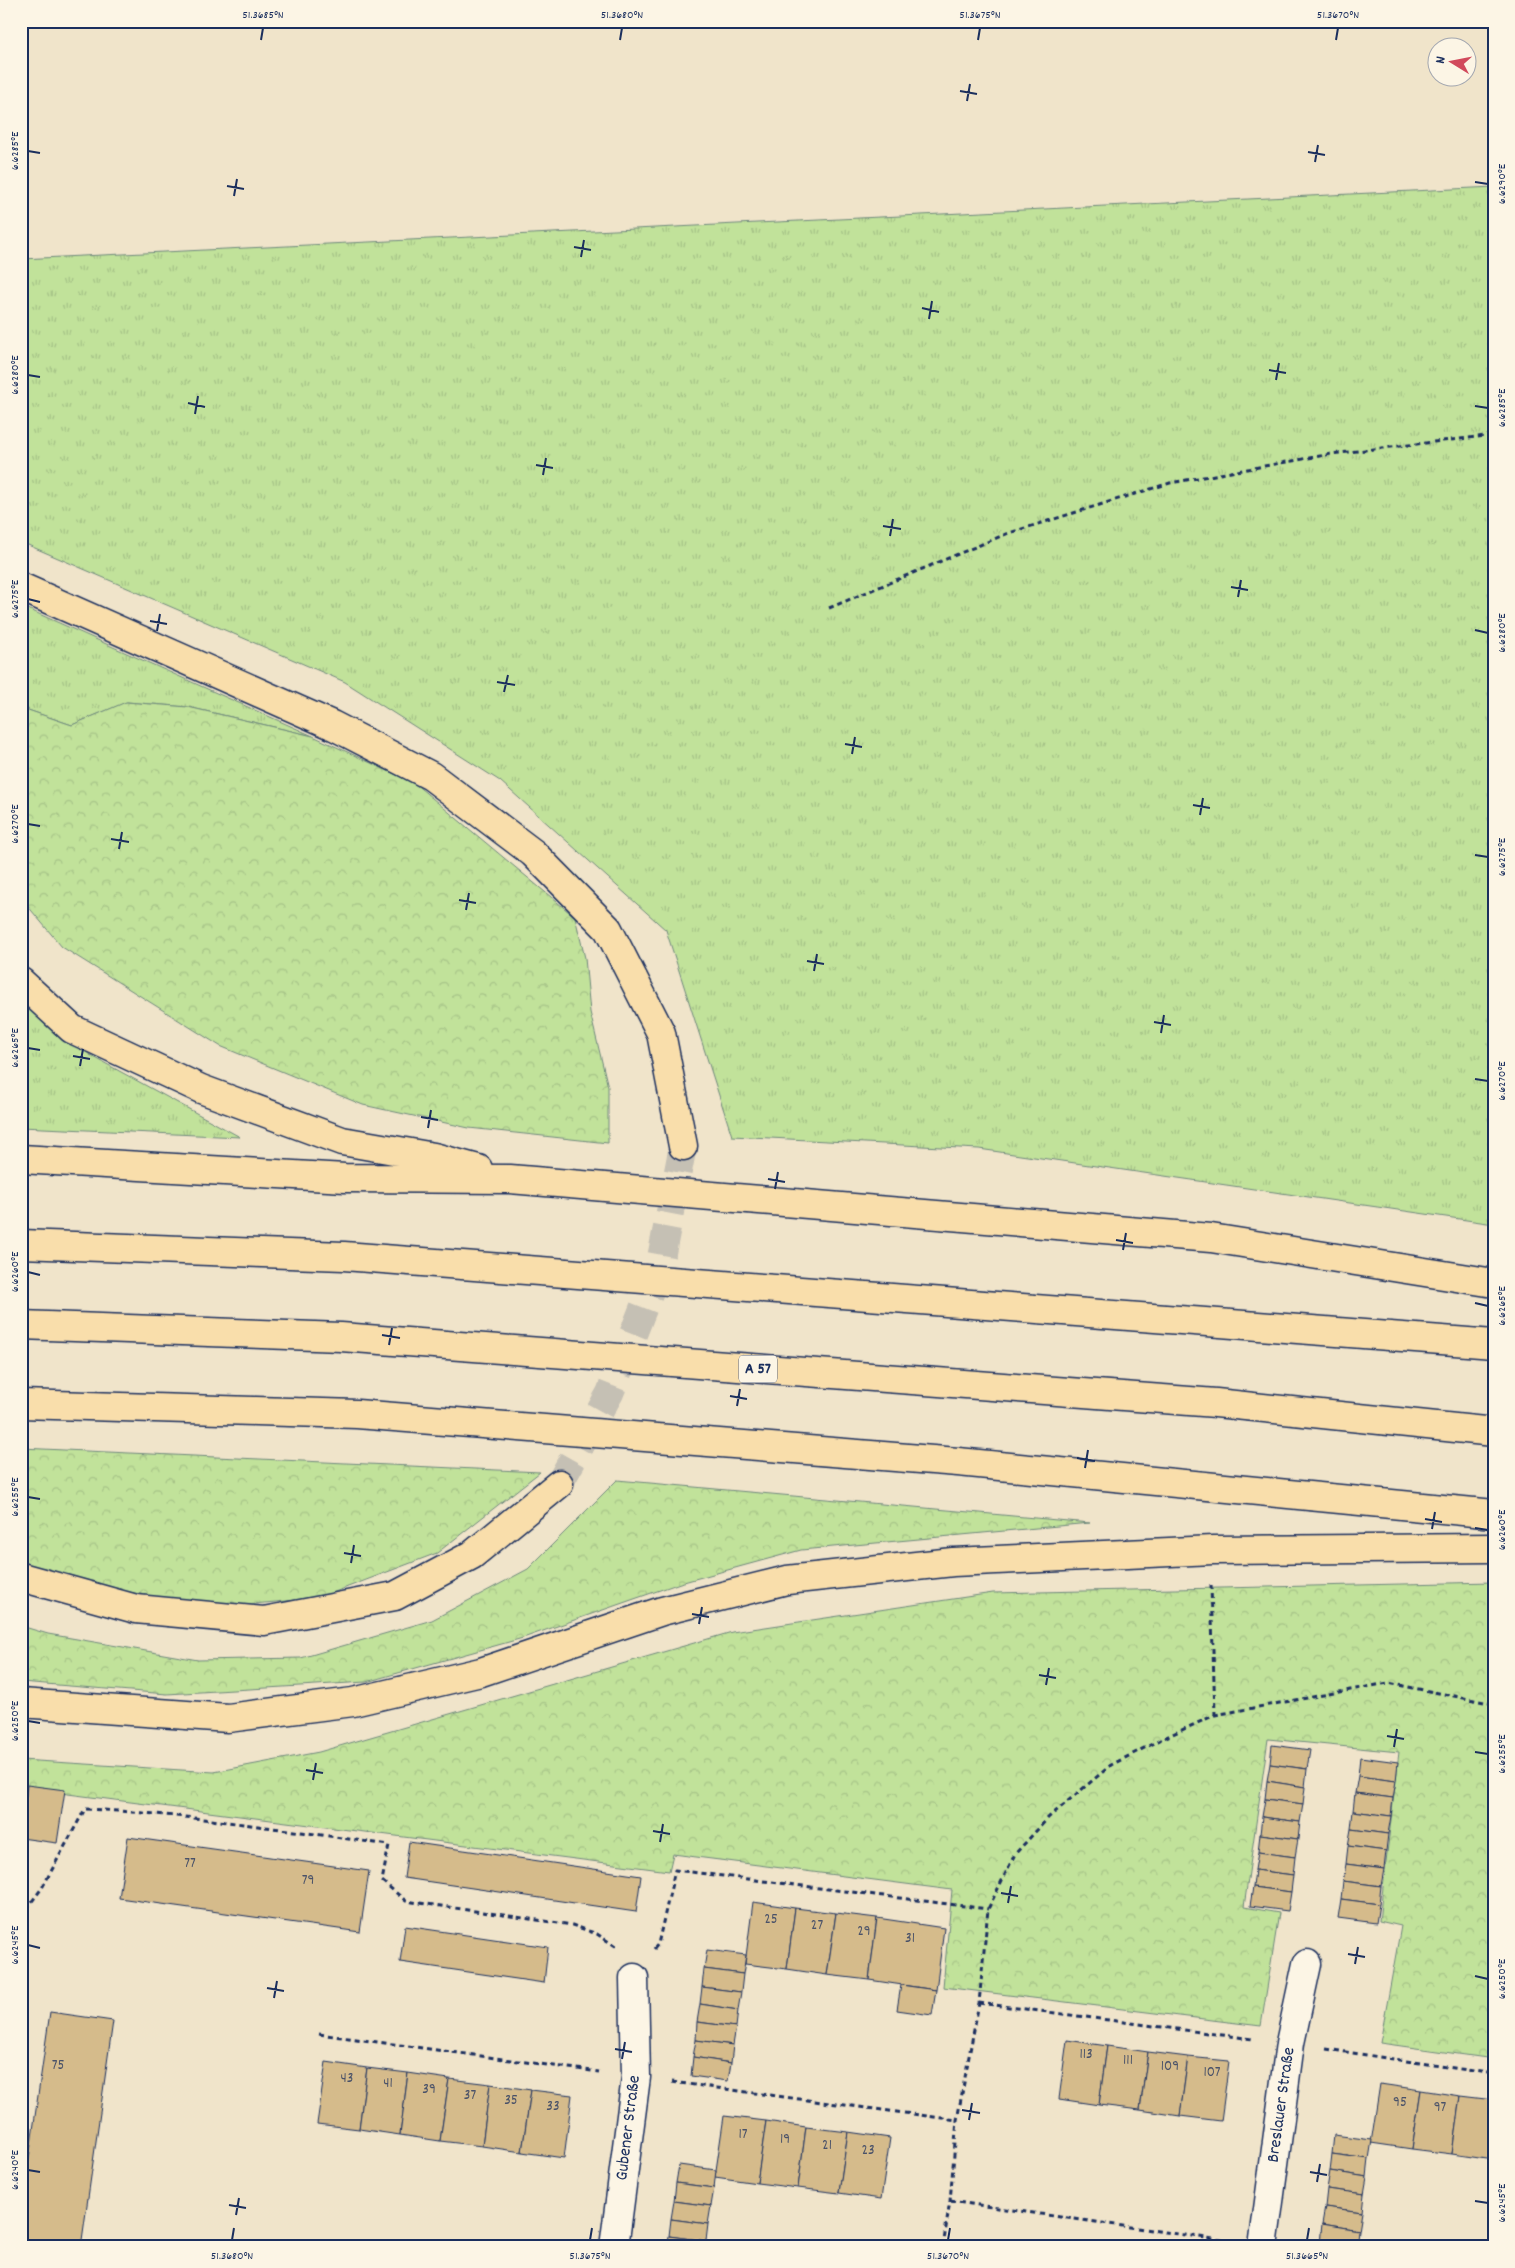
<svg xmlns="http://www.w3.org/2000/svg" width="1515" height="2268" font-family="Dekko,sans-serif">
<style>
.grass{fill:url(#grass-tufts);stroke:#6e887c}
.forest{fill:url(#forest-crowns);stroke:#6e887c}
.building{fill:#d5bb8b;stroke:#1b2f5e}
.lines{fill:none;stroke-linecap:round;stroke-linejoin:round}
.highway-tunnel{stroke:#c5c0b4;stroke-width:28;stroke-dasharray:28 14;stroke-linecap:butt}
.minor-casing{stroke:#1b2f5e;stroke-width:31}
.highway-casing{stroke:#1b2f5e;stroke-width:31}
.path{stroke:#1b2f5e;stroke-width:3;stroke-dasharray:5 4;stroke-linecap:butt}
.minor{stroke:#fcf5e5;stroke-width:28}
.highway{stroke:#f9deab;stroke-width:28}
.ticks{fill:none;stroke:#1b2f5e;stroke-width:2}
.labels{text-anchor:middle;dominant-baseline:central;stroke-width:5;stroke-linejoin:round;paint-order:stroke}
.number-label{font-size:15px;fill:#4a5269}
.shield{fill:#fcf5e5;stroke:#5e6a86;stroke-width:1}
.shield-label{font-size:16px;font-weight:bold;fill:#1b2f5e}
.street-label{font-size:18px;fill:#1b2f5e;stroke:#fcf5e5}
.neatline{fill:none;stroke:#1b2f5e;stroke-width:2}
.ticks-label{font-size:12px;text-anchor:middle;fill:#1b2f5e}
</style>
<defs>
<pattern id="grass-tufts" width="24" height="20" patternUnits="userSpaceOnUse" patternTransform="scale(1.25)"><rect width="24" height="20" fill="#c1e29a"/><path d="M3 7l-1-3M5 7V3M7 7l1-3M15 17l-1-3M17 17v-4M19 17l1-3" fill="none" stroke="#a5c287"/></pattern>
<pattern id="forest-crowns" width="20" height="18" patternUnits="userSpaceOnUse" patternTransform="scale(1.25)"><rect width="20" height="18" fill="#c1e29a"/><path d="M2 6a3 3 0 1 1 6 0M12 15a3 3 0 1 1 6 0" fill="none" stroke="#a5c287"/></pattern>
</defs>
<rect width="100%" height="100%" fill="#f0e4ca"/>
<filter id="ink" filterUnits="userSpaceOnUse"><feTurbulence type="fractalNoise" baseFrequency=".02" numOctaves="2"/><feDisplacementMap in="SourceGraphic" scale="10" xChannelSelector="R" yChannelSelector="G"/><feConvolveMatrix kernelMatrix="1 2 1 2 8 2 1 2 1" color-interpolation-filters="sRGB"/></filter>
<g filter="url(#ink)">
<g class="grass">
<polygon points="1494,187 1494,1224 979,1149 732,1136 666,930 500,781 345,682 21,542 21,259"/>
<polygon points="21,606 313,736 188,707 127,702 72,725 28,710 21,698"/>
<polygon points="21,1000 90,1055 240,1137 21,1127"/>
</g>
<g class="forest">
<polygon points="21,698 28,710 72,725 126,702 188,707 313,736 414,783 575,917 585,958 590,1012 608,1087 608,1143 469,1128 363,1105 220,1046 62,947 21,898"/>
<polygon points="21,1448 540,1472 437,1553 319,1598 210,1608 113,1589 21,1563"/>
<polygon points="617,1480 1090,1523 801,1550 680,1583 523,1638 366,1682 167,1694 21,1682 21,1626 48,1634 198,1660 301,1658 432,1620 528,1569"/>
<polygon points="1494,1582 1494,2059 1380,2043 1401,1926 1379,1921 1399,1752 1268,1739 1244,1907 1279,1913 1261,2026 943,1987 952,1890 673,1854 669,1871 21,1788 21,1760 214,1772 319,1752 732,1632 993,1593"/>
</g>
<g class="building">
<polygon points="1272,1745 1310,1750 1307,1769 1270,1764"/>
<polygon points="1360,1757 1398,1762 1396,1781 1358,1776"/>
<polygon points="1270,1764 1307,1769 1305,1787 1267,1781"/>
<polygon points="1358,1776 1396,1781 1393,1798 1355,1793"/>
<polygon points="1267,1781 1305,1787 1303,1804 1265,1799"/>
<polygon points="27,1785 65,1790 57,1843 21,1838"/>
<polygon points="1355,1793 1393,1798 1391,1816 1353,1811"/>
<polygon points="1265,1799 1303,1804 1300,1822 1262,1817"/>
<polygon points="1353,1811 1391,1816 1388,1834 1351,1829"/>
<polygon points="1262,1817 1300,1822 1298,1839 1260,1834"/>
<polygon points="1351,1829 1388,1834 1386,1851 1348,1846"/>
<polygon points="1260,1834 1298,1839 1295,1857 1258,1852"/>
<polygon points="128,1837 369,1871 360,1932 119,1898"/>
<polygon points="409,1842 641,1876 636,1912 404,1878"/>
<polygon points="1348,1846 1386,1851 1384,1869 1346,1864"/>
<polygon points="1258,1852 1295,1857 1293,1875 1255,1870"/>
<polygon points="1346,1864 1384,1869 1381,1886 1343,1881"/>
<polygon points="1255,1870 1293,1875 1291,1892 1253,1887"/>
<polygon points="1343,1881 1381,1886 1379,1904 1341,1899"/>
<polygon points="1253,1887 1291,1892 1288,1911 1250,1906"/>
<polygon points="1341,1899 1379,1904 1376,1923 1338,1918"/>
<polygon points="753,1902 795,1908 787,1969 745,1964"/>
<polygon points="795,1908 836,1913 827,1975 787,1969"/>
<polygon points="836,1913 877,1918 869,1980 827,1975"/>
<polygon points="877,1918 944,1928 936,1990 869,1980"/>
<polygon points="405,1926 548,1947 544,1983 400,1962"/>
<polygon points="707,1950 746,1955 743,1974 704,1969"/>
<polygon points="704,1969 743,1974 741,1992 702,1987"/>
<polygon points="901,1985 936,1990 932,2015 897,2010"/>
<polygon points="702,1987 741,1992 738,2010 700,2004"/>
<polygon points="700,2004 738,2010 736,2027 697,2022"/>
<polygon points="50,2012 113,2021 81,2247 21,2247 21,2214"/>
<polygon points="697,2022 736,2027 733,2045 696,2040"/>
<polygon points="696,2040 733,2045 731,2063 693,2057"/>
<polygon points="1067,2040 1107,2046 1099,2105 1059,2099"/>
<polygon points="1107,2046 1148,2052 1140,2110 1099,2105"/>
<polygon points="1148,2052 1188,2057 1180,2116 1140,2110"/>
<polygon points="693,2057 731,2063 728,2081 691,2076"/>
<polygon points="1188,2057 1229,2061 1221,2121 1180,2116"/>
<polygon points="326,2062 367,2068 359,2129 317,2124"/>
<polygon points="367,2068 408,2073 400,2135 359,2129"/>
<polygon points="408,2073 449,2079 440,2141 400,2135"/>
<polygon points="449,2079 490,2084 482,2146 440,2141"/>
<polygon points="490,2084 531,2090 522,2152 482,2146"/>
<polygon points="1380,2084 1421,2090 1412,2149 1371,2143"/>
<polygon points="531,2090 572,2095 564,2158 522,2152"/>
<polygon points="1421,2090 1460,2096 1452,2154 1412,2149"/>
<polygon points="1460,2096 1494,2100 1493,2160 1452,2154"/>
<polygon points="724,2116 766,2121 757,2183 715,2177"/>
<polygon points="766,2121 806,2127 798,2188 757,2183"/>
<polygon points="806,2127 848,2132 839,2193 798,2188"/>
<polygon points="848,2132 890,2138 881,2199 839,2193"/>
<polygon points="1334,2135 1372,2140 1369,2159 1332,2154"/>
<polygon points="1332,2154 1369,2159 1367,2177 1330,2171"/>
<polygon points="679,2165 716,2170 714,2188 676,2183"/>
<polygon points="1330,2171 1367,2177 1364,2194 1327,2189"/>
<polygon points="676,2183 714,2188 711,2206 674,2201"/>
<polygon points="1327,2189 1364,2194 1362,2212 1325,2207"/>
<polygon points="674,2201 711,2206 708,2224 671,2219"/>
<polygon points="1325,2207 1362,2212 1359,2230 1322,2224"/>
<polygon points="671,2219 708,2224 706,2241 669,2236"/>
<polygon points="1322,2224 1359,2230 1357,2247 1320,2243"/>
<polygon points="669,2236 706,2241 705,2247 667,2247"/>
</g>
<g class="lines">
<polyline class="highway-tunnel" points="559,1484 610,1393 659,1268 683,1146"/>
<g class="minor-casing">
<g id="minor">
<polyline points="614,2247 636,2077 634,1978"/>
<polyline points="1263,2247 1290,2043 1307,1964"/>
</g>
</g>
<g class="highway-casing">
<g id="highway">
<polyline points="21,587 332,725 431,776 533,853 608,929 661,1033 683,1146"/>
<polyline points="21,982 72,1029 201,1089 342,1141 434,1157 478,1169"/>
<polyline points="21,1159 345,1178 510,1179 1211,1238 1494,1283"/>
<polyline points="21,1244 344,1256 1494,1344"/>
<polyline points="21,1325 341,1337 1216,1403 1494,1432"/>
<polyline points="21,1404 357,1414 958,1462 1494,1514"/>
<polyline points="21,1577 136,1609 264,1621 395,1596 472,1555 559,1484"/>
<polyline points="21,1703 228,1718 353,1702 481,1672 662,1611 787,1580 953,1562 1213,1550 1494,1548"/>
</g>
</g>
<g class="path">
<polyline points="829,608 1006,534 1170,483 1331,454 1494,435"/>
<polyline points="1211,1585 1215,1715"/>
<path d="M21,1916l21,-28 43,-79c102,5 203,21 304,36l-7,36 24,20 166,24 25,9 20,13"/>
<polyline points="654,1949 658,1944 675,1870 988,1909"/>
<polyline points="979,2003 1253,2039"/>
<polyline points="319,2034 599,2072"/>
<polyline points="1326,2049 1494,2074"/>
<polyline points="672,2082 957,2120"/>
<polyline points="950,2201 1227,2241"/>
<polyline points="943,2247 950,2201 957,2120 979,2003 988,1909 1015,1854 1049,1817 1111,1765 1164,1738 1215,1715 1388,1683 1494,1704"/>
</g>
<use href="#minor" class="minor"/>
<use href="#highway" class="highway"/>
</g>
</g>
<path class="ticks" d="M261,40l2,-12M620,40l2,-12M978,40l2,-12M1336,40l2,-12M960,91l17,3M967,101l3,-17M28,151l12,2M1308,152l17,3M1315,162l3,-17M1475,182l13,2M227,186l17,3M234,196l3,-17M574,247l17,3M581,257l3,-17M922,308l17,4M929,319l3,-18M1269,370l17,3M28,375l12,2M1276,380l3,-17M188,403l17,4M1475,406l13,2M195,414l3,-18M536,465l17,3M543,475l3,-17M883,526l18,3M890,536l3,-17M1231,587l17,3M1238,597l3,-17M28,599l12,3M150,621l17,3M1475,630l13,3M157,631l3,-17M497,682l18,3M504,692l4,-17M845,744l17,3M852,754l3,-17M1193,805l17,3M1200,815l3,-17M28,824l12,2M111,839l18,3M119,849l3,-17M1475,855l13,2M459,900l17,3M466,910l3,-17M807,961l17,3M814,971l3,-17M1154,1022l17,3M1161,1033l3,-18M28,1048l12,2M73,1056l17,3M80,1066l3,-17M1475,1079l13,2M421,1117l17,3M428,1128l3,-18M768,1179l17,3M775,1189l3,-17M1116,1240l17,3M1123,1250l3,-17M28,1272l12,3M1475,1303l13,3M382,1335l18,3M389,1345l3,-17M730,1396l17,3M737,1406l3,-17M1077,1458l18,3M1085,1468l3,-18M28,1497l12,2M1425,1519l17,3M1475,1528l13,2M1432,1529l3,-17M344,1553l17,3M351,1563l3,-18M692,1614l17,3M699,1624l3,-17M1039,1675l17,3M1046,1685l3,-17M28,1721l12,2M1387,1736l17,3M1394,1747l3,-18M1475,1752l13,2M306,1770l17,3M313,1780l3,-17M653,1831l17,3M660,1842l3,-18M1001,1893l17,3M1008,1903l3,-17M28,1945l12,3M1348,1954l17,3M1355,1964l3,-17M1475,1976l13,3M267,1988l17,3M274,1998l3,-17M615,2049l17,3M622,2059l3,-17M962,2110l18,3M969,2120l3,-17M28,2170l12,2M1310,2172l17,3M1317,2182l3,-18M1475,2201l13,2M229,2205l17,3M236,2215l3,-17M232,2240l2,-12M590,2240l2,-12M948,2240l2,-12M1307,2240l2,-12"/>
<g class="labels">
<g class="number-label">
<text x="190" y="1864">77</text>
<text x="308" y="1881">79</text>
<text x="771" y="1920">25</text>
<text x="817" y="1926">27</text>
<text x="864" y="1932">29</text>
<text x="910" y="1939">31</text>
<text x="1086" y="2055">113</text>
<text x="1128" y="2061">111</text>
<text x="58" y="2066">75</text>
<text x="1170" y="2067">109</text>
<text x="1212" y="2073">107</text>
<text x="347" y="2079">43</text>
<text x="388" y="2084">41</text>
<text x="429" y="2090">39</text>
<text x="470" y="2096">37</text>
<text x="511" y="2101">35</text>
<text x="1400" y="2103">95</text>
<text x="553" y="2107">33</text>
<text x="1440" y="2108">97</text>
<text x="743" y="2135">17</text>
<text x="785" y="2140">19</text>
<text x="827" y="2146">21</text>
<text x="868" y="2151">23</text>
</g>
<rect class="shield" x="739" y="1355.5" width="38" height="27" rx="4"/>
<g class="shield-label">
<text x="758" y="1369">A 57</text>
</g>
<g class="street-label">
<text transform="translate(1282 2105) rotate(-82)">Breslauer Straße</text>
<text transform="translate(629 2128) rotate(-83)">Gubener Straße</text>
</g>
</g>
<rect width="1515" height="2268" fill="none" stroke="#fcf5e5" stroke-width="55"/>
<g transform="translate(1452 62) rotate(280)"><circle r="24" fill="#fcf5e5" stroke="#a2a6af"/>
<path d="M0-4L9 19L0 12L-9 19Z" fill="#d1495b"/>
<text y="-8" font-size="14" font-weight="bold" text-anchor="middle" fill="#1b2f5e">N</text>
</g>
<rect x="28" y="28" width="1460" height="2212" class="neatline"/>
<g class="ticks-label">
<text x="263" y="18">51.3685°N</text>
<text x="622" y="18">51.3680°N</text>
<text x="980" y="18">51.3675°N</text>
<text x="1338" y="18">51.3670°N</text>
<text transform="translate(14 151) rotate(-90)" y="4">6.6285°E</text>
<text transform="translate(1501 184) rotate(-90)" y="4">6.6290°E</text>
<text transform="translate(14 375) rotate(-90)" y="4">6.6280°E</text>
<text transform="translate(1501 408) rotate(-90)" y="4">6.6285°E</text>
<text transform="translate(14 599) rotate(-90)" y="4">6.6275°E</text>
<text transform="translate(1501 633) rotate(-90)" y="4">6.6280°E</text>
<text transform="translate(14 824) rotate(-90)" y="4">6.6270°E</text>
<text transform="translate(1501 857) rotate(-90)" y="4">6.6275°E</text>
<text transform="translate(14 1048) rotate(-90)" y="4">6.6265°E</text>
<text transform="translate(1501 1081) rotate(-90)" y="4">6.6270°E</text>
<text transform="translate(14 1272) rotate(-90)" y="4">6.6260°E</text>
<text transform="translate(1501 1306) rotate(-90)" y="4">6.6265°E</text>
<text transform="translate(14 1497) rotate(-90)" y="4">6.6255°E</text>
<text transform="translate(1501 1530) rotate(-90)" y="4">6.6260°E</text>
<text transform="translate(14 1721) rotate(-90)" y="4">6.6250°E</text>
<text transform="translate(1501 1754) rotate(-90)" y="4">6.6255°E</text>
<text transform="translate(14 1945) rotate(-90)" y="4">6.6245°E</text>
<text transform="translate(1501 1979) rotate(-90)" y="4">6.6250°E</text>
<text transform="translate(14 2170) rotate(-90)" y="4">6.6240°E</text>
<text transform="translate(1501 2203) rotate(-90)" y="4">6.6245°E</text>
<text x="232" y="2259">51.3680°N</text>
<text x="590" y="2259">51.3675°N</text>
<text x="948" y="2259">51.3670°N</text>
<text x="1307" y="2259">51.3665°N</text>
</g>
</svg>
